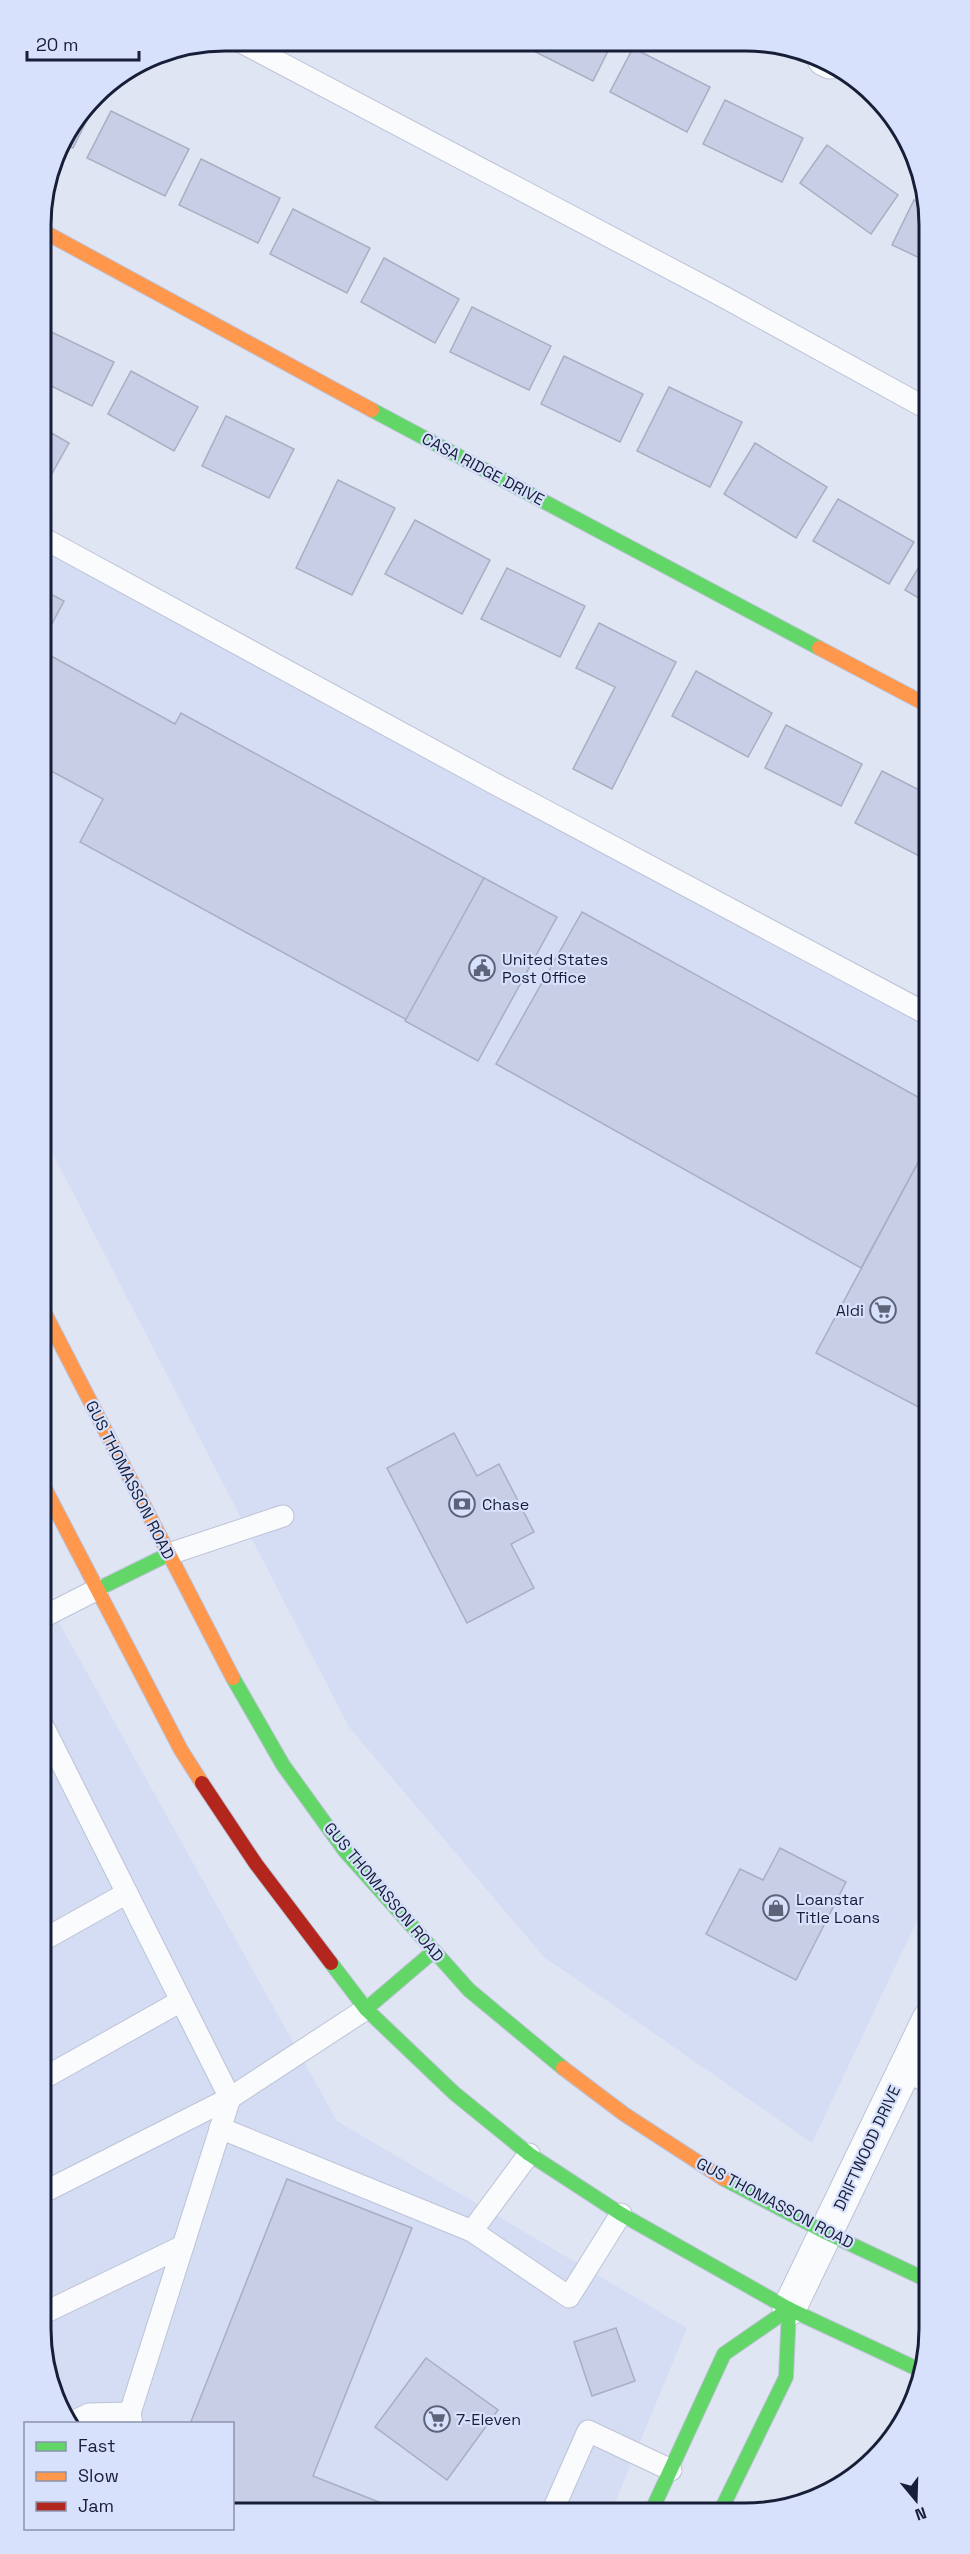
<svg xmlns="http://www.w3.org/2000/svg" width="970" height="2554" font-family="'Space Grotesk',sans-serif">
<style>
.built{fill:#d4ddf4}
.building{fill:#c8cee6;stroke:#a9afc1;stroke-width:1.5}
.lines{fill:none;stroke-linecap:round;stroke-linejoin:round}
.lane-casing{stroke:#bdc3d7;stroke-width:23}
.street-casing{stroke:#bdc3d7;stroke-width:35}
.fast-casing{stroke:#bdc3d7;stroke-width:16}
.slow-casing{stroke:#bdc3d7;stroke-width:16}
.jam-casing{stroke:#bdc3d7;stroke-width:16}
.lane{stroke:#fafbfd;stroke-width:21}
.street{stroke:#fafbfd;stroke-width:33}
.fast{stroke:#63d668;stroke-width:14}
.slow{stroke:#ff974d;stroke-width:14}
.jam{stroke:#b3261e;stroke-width:14}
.labels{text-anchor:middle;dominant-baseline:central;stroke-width:4.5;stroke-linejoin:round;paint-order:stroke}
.street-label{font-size:16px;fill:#171e37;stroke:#d8e1fc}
.poi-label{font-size:16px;fill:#171e37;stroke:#d8e1fc;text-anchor:start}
.rim{fill:none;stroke:#171e37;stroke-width:3}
</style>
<rect width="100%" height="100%" fill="#e0e5f4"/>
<g class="built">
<polygon points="41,542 927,1000 928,1897 812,2143 544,1957 349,1727 42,1133"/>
<polygon points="43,1594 337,2121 687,2328 612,2510 233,2510 232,2424 67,2424 65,2421 44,2366"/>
</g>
<g class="building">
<polygon points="516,42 612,43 593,81"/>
<polygon points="633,48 710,87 687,132 610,92"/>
<polygon points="95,97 98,98 73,148 60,142"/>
<polygon points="725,100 803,138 782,182 703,144"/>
<polygon points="111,111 189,149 165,196 87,158"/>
<polygon points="827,145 898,195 871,234 800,183"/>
<polygon points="201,159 280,198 258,243 179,205"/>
<polygon points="914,200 926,206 926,261 892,245"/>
<polygon points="293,209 370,248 347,293 270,254"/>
<polygon points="384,258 459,299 435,343 361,302"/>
<polygon points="472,307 551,346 529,390 450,352"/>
<polygon points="41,327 114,362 92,406 41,381"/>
<polygon points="564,356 643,394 620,442 541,404"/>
<polygon points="131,371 198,407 174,451 108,414"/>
<polygon points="669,387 742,422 710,487 637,451"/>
<polygon points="226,416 294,449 269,498 202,466"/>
<polygon points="41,427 69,443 50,477 41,472"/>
<polygon points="755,443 827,487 796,538 724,494"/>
<polygon points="338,480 395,508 352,595 296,568"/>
<polygon points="838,499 914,542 889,584 813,541"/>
<polygon points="415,520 490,560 462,614 385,574"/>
<polygon points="926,555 927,603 905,590"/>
<polygon points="507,568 585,606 560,657 481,619"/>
<polygon points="41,589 64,601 42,642"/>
<polygon points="599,623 676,662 612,789 573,769 615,687 576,668"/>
<polygon points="42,651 175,724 181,713 484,878 407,1020 80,842 103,799 42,766"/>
<polygon points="696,671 772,713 748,757 672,716"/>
<polygon points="786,725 862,764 841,806 765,768"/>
<polygon points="882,771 927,794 927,860 855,823"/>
<polygon points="484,878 557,917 478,1061 405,1021"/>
<polygon points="582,912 927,1102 927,1146 861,1268 496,1064"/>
<polygon points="927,1146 928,1412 816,1353"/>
<polygon points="454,1433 477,1476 499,1464 534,1532 511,1544 534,1588 467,1623 387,1468"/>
<polygon points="780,1848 846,1882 796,1980 706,1934 740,1869 763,1880"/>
<polygon points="287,2179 412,2228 313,2476 399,2510 232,2510 232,2424 190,2424"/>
<polygon points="616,2328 635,2381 592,2396 574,2342"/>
<polygon points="426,2358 498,2410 447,2480 375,2427"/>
</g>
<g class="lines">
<g class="lane-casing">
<g id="lane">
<polyline points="239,41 724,297 926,408"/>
<polyline points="41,537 486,779 927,1014"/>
<polyline points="169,1554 283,1516"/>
<polyline points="43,1617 98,1589"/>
<polyline points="43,1726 230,2098 130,2413 132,2424"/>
<polyline points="43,1940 127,1893"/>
<polyline points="904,2070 929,2083"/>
<polyline points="44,2078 181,2001"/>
<polyline points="220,2128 472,2231 529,2154"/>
<polyline points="44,2192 230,2098 366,2009"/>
<polyline points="472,2231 569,2297 621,2214"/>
<polyline points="44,2313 183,2246"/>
<polyline points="69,2424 89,2414 130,2413"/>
<polyline points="553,2510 588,2431 671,2470"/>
</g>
</g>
<g class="street-casing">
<g id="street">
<polyline points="824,59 830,62"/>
<polyline points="789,2309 929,2019"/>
</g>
</g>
<g class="fast-casing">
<g id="fast">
<polyline points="372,410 819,648"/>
<polyline points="98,1589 169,1554"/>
<polyline points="233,1678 283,1765 345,1851 469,1990 563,2068"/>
<polyline points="331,1963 366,2009 454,2093 529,2154 621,2214 789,2309 922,2371"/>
<polyline points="366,2009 434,1951"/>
<polyline points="724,2179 827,2233 929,2281"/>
<polyline points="652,2510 724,2354 789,2309"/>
<polyline points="721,2510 786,2377 789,2309"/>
</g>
</g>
<g class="slow-casing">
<g id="slow">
<polyline points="41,230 372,410"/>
<polyline points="819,648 927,705"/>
<polyline points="43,1310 233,1678"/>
<polyline points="43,1485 181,1750 202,1783"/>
<polyline points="563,2068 624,2114 724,2179"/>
</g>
</g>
<g class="jam-casing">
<polyline id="jam" points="202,1783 256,1864 331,1963"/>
</g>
<use href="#lane" class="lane"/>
<use href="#street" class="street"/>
<use href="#fast" class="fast"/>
<use href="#slow" class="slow"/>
<use href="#jam" class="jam"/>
</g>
<defs>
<g id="civic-ring" transform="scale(1.35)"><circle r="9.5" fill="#d8e1fc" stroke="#5d6479" stroke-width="1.5"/><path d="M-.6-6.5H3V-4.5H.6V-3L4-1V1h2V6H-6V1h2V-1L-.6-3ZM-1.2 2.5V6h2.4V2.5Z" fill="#5d6479"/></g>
<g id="supermarket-ring" transform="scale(1.35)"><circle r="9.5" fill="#d8e1fc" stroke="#5d6479" stroke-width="1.5"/><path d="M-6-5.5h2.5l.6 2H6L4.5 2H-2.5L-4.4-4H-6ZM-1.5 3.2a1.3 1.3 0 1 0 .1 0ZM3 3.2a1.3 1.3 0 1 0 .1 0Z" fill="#5d6479"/></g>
<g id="bank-ring" transform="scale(1.35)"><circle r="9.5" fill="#d8e1fc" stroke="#5d6479" stroke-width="1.5"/><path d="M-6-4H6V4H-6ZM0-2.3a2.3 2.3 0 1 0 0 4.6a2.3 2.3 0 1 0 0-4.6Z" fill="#5d6479"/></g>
<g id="shop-ring" transform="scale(1.35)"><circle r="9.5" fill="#d8e1fc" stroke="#5d6479" stroke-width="1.5"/><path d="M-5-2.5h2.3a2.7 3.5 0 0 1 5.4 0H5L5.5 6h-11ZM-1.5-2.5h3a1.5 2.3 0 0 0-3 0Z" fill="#5d6479"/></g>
</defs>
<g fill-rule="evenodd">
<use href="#civic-ring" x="482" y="968"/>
<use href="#supermarket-ring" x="883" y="1310"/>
<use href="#bank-ring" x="462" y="1504"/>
<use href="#shop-ring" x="776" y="1908"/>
<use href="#supermarket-ring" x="437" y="2419"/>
</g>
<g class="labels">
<g class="street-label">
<text transform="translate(483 469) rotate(28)">CASA RIDGE DRIVE</text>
<text transform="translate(130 1480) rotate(63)">GUS THOMASSON ROAD</text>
<text transform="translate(384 1892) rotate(50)">GUS THOMASSON ROAD</text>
<text transform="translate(867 2148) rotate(-65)">DRIFTWOOD DRIVE</text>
<text transform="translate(775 2203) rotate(28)">GUS THOMASSON ROAD</text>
</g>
<g class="poi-label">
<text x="502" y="959">United States<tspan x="502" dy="18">Post Office</tspan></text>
<text x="864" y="1310" text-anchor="end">Aldi</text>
<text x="482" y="1504">Chase</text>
<text x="796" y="1899">Loanstar<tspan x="796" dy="18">Title Loans</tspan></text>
<text x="456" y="2419">7-Eleven</text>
</g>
</g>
<path d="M0 0H970V2554H0ZM225 51H745A174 174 0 0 1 919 225V2329A174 174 0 0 1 745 2503H225A174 174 0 0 1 51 2329V225A174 174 0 0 1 225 51Z" fill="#d8e1fc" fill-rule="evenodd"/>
<path class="rim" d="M225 51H745A174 174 0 0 1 919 225V2329A174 174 0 0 1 745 2503H225A174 174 0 0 1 51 2329V225A174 174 0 0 1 225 51Z"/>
<rect x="24" y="2422" width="210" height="108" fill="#d8e1fc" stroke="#8b93ad" stroke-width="1.5"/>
<rect x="36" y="2442" width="30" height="9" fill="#63d668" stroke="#8b93ad" stroke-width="1.5"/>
<text x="78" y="2452" font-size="18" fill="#171e37">Fast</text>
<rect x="36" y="2472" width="30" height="9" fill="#ff974d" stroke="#8b93ad" stroke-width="1.5"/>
<text x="78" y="2482" font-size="18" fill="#171e37">Slow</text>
<rect x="36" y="2502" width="30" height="9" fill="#b3261e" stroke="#8b93ad" stroke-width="1.5"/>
<text x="78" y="2512" font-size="18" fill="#171e37">Jam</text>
<g transform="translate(916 2500) rotate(161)" stroke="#d8e1fc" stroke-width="4.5" paint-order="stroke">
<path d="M0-4.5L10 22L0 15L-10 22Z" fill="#171e37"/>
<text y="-9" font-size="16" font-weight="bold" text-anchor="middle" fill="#171e37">N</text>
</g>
<path d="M27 51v9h112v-9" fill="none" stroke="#171e37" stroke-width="3"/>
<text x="36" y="51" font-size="18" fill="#171e37" stroke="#d8e1fc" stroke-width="4.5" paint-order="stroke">20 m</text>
</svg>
